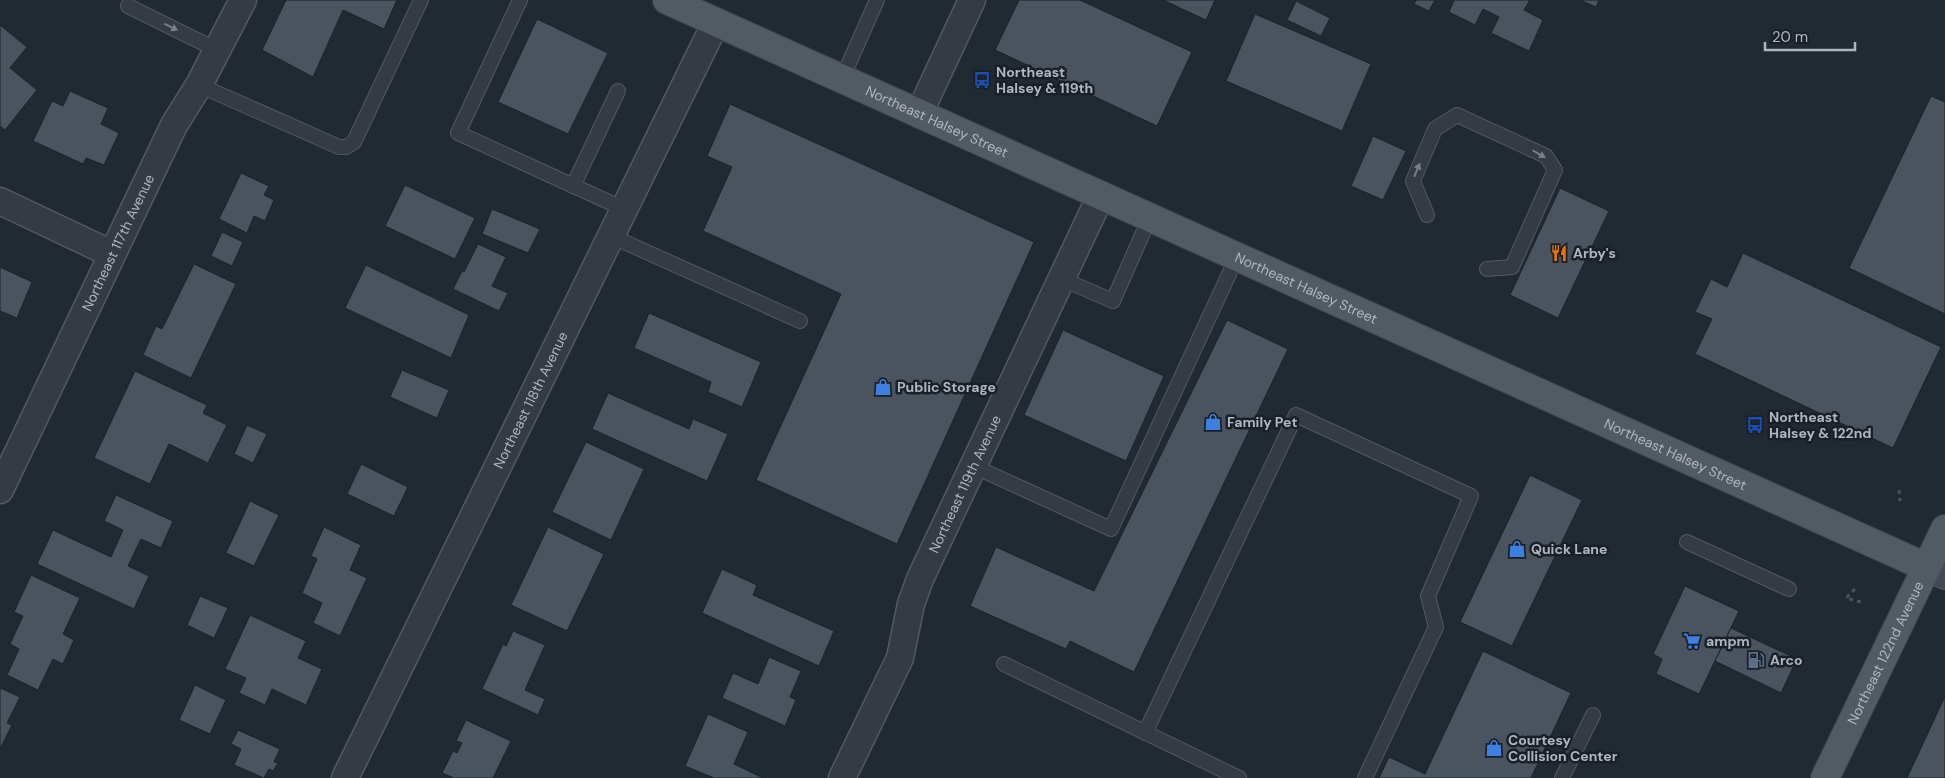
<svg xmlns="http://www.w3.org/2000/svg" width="1945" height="778" font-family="'DM Sans',sans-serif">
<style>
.building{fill:#4a535e;stroke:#1c222a}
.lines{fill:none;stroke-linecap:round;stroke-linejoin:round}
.lane-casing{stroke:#525961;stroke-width:16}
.street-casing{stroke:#525961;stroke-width:29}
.secondary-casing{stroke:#525961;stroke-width:30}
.primary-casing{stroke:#3e444d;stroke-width:30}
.path{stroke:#485658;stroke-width:3;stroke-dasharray:4 4;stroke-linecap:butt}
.lane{stroke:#343b43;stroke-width:14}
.street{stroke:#343b43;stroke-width:26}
.secondary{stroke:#434a56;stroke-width:28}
.primary{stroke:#525a63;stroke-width:28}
.oneway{fill:#787f88}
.labels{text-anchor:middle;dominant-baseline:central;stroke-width:5;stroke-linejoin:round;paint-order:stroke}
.poi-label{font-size:14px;font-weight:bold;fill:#afb6c0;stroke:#1a2028;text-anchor:start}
.street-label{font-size:14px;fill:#afb6c0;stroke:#1a2028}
</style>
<rect width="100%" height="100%" fill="#212932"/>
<g class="building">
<polygon points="286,0 397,0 384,29 343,10 313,77 262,50"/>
<polygon points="1019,0 1080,0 1192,52 1157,126 995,50"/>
<polygon points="1163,0 1215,0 1206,20"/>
<polygon points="1416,0 1435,0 1429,11 1414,4"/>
<polygon points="1454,0 1530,0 1524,10 1543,20 1529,51 1491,33 1499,17 1483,9 1475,25 1449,12"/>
<polygon points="1580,0 1599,0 1596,7"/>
<polygon points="1296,1 1330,18 1321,36 1287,20"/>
<polygon points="1255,14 1371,64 1342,131 1226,81"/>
<polygon points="537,19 608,53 568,134 498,102"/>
<polygon points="0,25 27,47 10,68 37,90 5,130 0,126"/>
<polygon points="70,91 108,108 101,124 119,133 104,165 86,158 83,164 33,141 52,101 63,106"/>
<polygon points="1931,96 1945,102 1945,314 1849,268"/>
<polygon points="730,104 1034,242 897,544 756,480 841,294 703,231 732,167 707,156"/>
<polygon points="1373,136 1406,151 1383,200 1351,186"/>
<polygon points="241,173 269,186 264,195 274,200 265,221 254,216 247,233 219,219"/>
<polygon points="405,185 475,218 455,259 385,226"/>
<polygon points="1560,188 1609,211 1558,318 1510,295"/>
<polygon points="492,209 540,229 528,253 482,234"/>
<polygon points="222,232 243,242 232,266 211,256"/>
<polygon points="478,244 506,257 492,286 508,293 499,311 453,289 462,271 464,272"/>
<polygon points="1743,253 1941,347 1893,448 1695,354 1712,319 1695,312 1711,279 1727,287"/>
<polygon points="194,264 236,284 191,378 143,355 156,326 162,329"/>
<polygon points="366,265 469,315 451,358 345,308"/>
<polygon points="0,267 32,282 17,318 0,311"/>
<polygon points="649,313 761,362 742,407 708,392 711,382 634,348"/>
<polygon points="1227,320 1288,349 1134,672 1070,641 1066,649 970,606 996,547 1094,591"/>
<polygon points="1063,330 1164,376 1126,461 1024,415"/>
<polygon points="402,370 449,390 437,418 390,397"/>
<polygon points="135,371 207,405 203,413 227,425 208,463 169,444 150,484 94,458"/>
<polygon points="608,393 689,429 693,419 728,434 707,481 592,429"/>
<polygon points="247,425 267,434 253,463 234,454"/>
<polygon points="586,442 644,469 611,540 552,512"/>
<polygon points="361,464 408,487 394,516 347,494"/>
<polygon points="1530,475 1582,500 1512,646 1460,622"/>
<polygon points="116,495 173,521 161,548 141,539 128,566 149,576 134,609 37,564 53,530 111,557 123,530 104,521"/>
<polygon points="250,501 279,515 254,566 226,553"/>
<polygon points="324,527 361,545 350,570 367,578 340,636 313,623 322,603 302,593 317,559 311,556"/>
<polygon points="548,527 604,554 567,631 511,605"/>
<polygon points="722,569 757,585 753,595 834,631 819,666 702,613"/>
<polygon points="31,575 80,598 63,634 74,640 63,664 53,659 38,690 7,675 19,649 10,644 23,616 14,612"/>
<polygon points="1685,586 1739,611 1699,694 1656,674 1662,659 1653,654"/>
<polygon points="200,596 228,608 214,638 187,625"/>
<polygon points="250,615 306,641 298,658 322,669 306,705 272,689 265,705 239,693 246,678 225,669"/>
<polygon points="1731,628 1797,659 1781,693 1715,661"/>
<polygon points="513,631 545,645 525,690 545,699 538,715 482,689 503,644 506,646"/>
<polygon points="1483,651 1571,693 1531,778 1379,778 1389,757 1425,774"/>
<polygon points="769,657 801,671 790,697 796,700 785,726 722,698 733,673 758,684"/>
<polygon points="195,685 226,700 210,734 179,720"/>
<polygon points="0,688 20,697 7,723 12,725 0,749"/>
<polygon points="1945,696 1945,778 1907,778"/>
<polygon points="708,714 748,732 734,764 763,778 714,778 685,766"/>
<polygon points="466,720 511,741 493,778 454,778 442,773 453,751 457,753 462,743 456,741"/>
<polygon points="238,730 280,749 274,762 278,763 273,771 269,769 264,778 234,765 241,749 231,744"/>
</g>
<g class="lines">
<g class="lane-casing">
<g id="lane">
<polyline points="520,0 458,133 624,209"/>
<polyline points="128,6 217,50"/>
<polyline points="842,79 877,0"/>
<polyline points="199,85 339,147 346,147 354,142 421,0"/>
<polyline points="573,186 618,91"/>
<polyline points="1427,215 1413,181 1435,129 1457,115 1546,156 1555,170 1512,267 1487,269"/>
<polyline points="611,236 800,321"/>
<polyline points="1062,279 1113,301 1150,217"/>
<polyline points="973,466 1111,529 1237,257"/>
<polyline points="1687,542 1789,589"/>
<polyline points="1004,664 1239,778"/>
<polyline points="1145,733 1296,415 1471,496 1428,596 1436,627 1365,778"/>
<polyline points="1562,778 1593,715"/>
</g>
</g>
<g class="street-casing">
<g id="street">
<polyline points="919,114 972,0"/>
<polyline points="0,201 112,254"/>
<path id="s1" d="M0,490l174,-365 25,-40 44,-85"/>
<path id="s2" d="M345,778l371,-756"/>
<path id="s3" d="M842,778l58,-120 11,-54 9,-25 181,-384"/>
</g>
</g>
<g class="secondary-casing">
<polyline id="secondary" points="1926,567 1945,575"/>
</g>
<g class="primary-casing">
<g id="primary">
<path id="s4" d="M667,0l1259,567"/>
<path id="s5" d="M1825,778l120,-249"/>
</g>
</g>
<g class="path">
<polyline points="1899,490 1900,501"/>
<polyline points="1855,589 1846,598 1864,603"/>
</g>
<use href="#lane" class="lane"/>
<use href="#street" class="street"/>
<use href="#secondary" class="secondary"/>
<use href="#primary" class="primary"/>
</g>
<defs><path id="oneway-solid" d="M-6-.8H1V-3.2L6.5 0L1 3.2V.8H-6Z" transform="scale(1.25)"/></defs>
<g class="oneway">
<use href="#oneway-solid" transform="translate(171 27) rotate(26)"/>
<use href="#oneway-solid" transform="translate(1539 154) rotate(30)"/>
<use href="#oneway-solid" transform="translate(1417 170) rotate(-67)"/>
</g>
<defs>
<g id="bus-bare" transform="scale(1.35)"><path d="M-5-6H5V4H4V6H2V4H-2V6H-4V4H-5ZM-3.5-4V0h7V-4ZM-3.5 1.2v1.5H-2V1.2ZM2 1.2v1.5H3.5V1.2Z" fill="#1a4fb4" stroke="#1a2028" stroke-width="2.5" paint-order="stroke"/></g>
<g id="restaurant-bare" transform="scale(1.35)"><path d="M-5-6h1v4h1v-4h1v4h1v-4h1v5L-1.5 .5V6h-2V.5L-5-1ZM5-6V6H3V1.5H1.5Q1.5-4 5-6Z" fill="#e8710a" stroke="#1a2028" stroke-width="2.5" paint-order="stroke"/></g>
<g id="shop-bare" transform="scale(1.35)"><path d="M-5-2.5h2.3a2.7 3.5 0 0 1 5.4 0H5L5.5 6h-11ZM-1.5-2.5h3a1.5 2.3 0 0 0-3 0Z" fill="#3f7fe0" stroke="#1a2028" stroke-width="2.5" paint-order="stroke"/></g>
<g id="supermarket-bare" transform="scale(1.35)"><path d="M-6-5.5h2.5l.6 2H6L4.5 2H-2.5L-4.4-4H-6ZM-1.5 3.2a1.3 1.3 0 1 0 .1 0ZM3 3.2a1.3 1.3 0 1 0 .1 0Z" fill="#3f7fe0" stroke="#1a2028" stroke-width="2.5" paint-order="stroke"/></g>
<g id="fuel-bare" transform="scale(1.35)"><path d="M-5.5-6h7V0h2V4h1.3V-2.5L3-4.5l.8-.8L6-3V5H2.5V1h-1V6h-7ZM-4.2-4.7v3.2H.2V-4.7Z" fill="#5c6f8a" stroke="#1a2028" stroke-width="2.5" paint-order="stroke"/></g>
</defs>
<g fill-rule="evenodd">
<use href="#bus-bare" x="982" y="80"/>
<use href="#restaurant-bare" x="1559" y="253"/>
<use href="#shop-bare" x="883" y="387"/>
<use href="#shop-bare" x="1213" y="422"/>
<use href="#bus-bare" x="1755" y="425"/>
<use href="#shop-bare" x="1517" y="549"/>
<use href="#supermarket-bare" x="1692" y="641"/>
<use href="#fuel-bare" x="1756" y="660"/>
<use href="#shop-bare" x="1494" y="748"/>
</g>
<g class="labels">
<g class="poi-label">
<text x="996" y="72">Northeast<tspan x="996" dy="16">Halsey &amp; 119th</tspan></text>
<text x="1573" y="253">Arby's</text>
<text x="897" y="387">Public Storage</text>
<text x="1769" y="417">Northeast<tspan x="1769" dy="16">Halsey &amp; 122nd</tspan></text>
<text x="1227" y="422">Family Pet</text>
<text x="1531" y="549">Quick Lane</text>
<text x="1706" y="641">ampm</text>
<text x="1770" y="660">Arco</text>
<text x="1508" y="740">Courtesy<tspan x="1508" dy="16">Collision Center</tspan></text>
</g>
<g class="street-label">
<text stroke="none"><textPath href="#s4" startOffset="296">Northeast Halsey Street</textPath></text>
<text stroke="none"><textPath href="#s1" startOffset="274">Northeast 117th Avenue</textPath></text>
<text stroke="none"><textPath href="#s4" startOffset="701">Northeast Halsey Street</textPath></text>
<text stroke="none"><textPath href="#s2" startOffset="421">Northeast 118th Avenue</textPath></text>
<text stroke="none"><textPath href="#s4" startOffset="1106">Northeast Halsey Street</textPath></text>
<text stroke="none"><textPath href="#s3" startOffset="320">Northeast 119th Avenue</textPath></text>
<text stroke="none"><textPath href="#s5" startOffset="139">Northeast 122nd Avenue</textPath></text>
</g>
</g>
<path d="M1765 42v8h90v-8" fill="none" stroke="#afb6c0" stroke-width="2.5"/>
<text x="1772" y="42" font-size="15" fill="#afb6c0" stroke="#1a2028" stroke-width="4" paint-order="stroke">20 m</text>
</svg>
